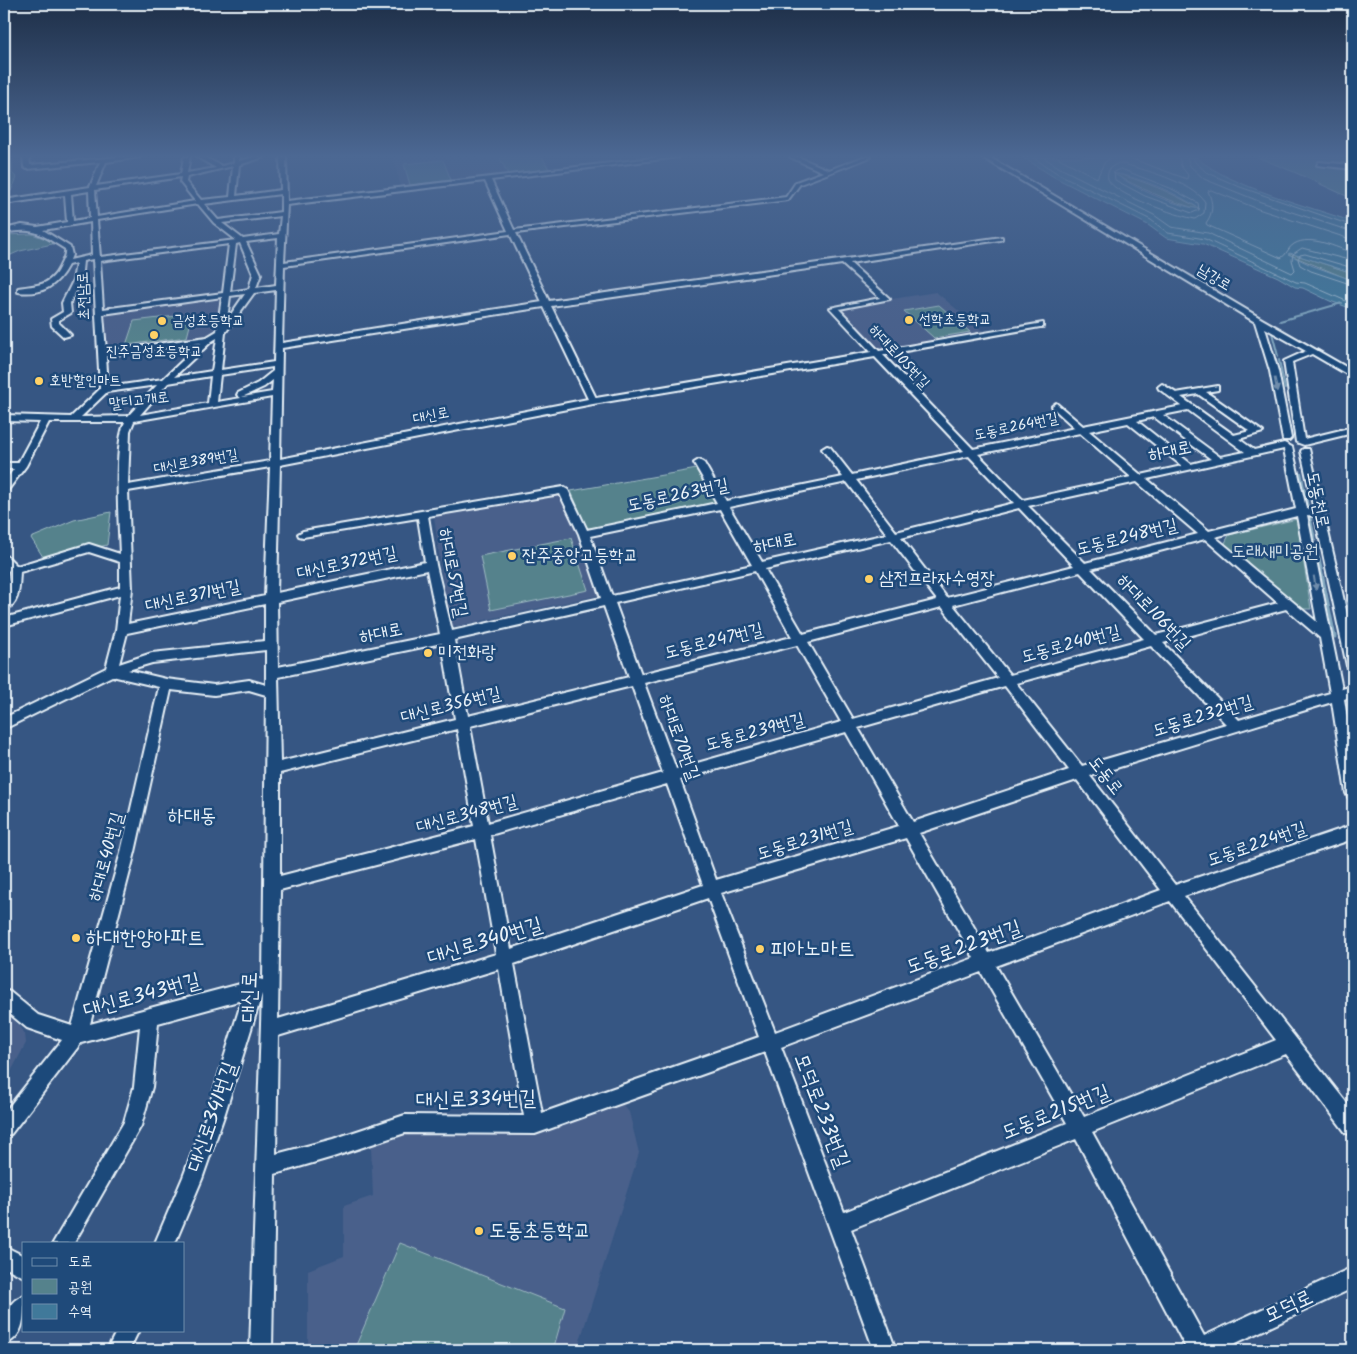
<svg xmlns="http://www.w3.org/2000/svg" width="1357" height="1354" font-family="Kalam,'Poor Story',sans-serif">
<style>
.built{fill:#49618b}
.green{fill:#55828c;stroke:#9ebac2}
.water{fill:#40799a;stroke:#83a9c0;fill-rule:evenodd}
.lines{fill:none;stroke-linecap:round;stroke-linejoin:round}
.shore{stroke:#a5c1d2;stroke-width:1}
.stream-far2{stroke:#83a9c0;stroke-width:2}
.stream-far1{stroke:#83a9c0;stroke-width:2.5}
.stream{stroke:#83a9c0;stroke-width:3}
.minor-casing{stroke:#e8f1f8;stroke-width:4}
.minor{fill:#1f4a7a;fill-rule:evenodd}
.oneway{fill:#6f8dac}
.poi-dot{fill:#ffd166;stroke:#1f4a7a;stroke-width:2}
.labels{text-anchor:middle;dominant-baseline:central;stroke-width:5;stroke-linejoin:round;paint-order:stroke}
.far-street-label{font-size:15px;fill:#e8f1f8;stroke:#1f4a7a}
.far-poi-label{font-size:15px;fill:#e8f1f8;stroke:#1f4a7a;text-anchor:start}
.street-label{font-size:18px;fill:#e8f1f8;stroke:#1f4a7a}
.park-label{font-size:18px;fill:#d2e0e8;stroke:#1f4a7a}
.poi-label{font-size:18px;fill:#e8f1f8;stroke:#1f4a7a;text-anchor:start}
.quarter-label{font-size:20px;fill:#e8f1f8;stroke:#1f4a7a}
.near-poi-label{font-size:21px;fill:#e8f1f8;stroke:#1f4a7a;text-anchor:start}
.near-street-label{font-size:21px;fill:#e8f1f8;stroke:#1f4a7a}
</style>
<rect width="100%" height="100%" fill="#365683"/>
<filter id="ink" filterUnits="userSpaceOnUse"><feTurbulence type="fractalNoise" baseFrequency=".02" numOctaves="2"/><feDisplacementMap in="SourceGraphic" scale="10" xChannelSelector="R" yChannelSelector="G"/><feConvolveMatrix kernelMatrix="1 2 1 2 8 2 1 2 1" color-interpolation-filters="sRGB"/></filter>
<g filter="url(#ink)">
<g class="built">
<polygon points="393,157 544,157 552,170 401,188"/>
<polygon points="936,292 985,333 886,350 875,348 836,308"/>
<polygon points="220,298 222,299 217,327 214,333 204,337 108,350 105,315 111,312"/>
<polygon points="561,492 600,595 449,628 434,516"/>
<polygon points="4,1007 25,1034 26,1043 4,1085"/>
<polygon points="623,1105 629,1112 639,1153 577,1350 308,1350 308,1270 344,1256 344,1206 373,1196 371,1146 408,1134 537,1135"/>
</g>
<g class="green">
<polygon points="4,157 13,157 12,173 17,178 11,191 4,193"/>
<polygon points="499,157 542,157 549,169 508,174"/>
<polygon points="1257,157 1353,157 1353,199 1294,172"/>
<polygon points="443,160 451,180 410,185 404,164"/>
<path d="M1110,172c33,8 63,21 92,38 -33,-8 -62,-22 -92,-38z"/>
<polygon points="32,234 57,243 20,251 4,258 4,235"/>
<polygon points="1290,253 1353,273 1353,281 1288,254"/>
<polygon points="939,305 970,332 934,338 904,311"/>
<polygon points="193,314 187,337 126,345 134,321"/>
<polygon points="697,469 716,503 592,528 587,528 571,491"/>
<polygon points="111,512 107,545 45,560 31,538 74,520"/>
<polygon points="1297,519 1311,609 1302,609 1224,545 1229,535"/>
<polygon points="571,538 588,590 491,610 480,556"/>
<polygon points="400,1243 565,1308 553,1350 354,1350"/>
</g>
<path class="water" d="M1022,157h174c34,30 113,49 157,65v51l-63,-20 -2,1 25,12 39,14 1,29 -23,-8 -27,-13 -8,-1 -17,-10 -75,-33 -37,-6 -18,-13 -94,-48zM1113,173c29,5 62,19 87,36 -29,-4 -63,-20 -87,-36z"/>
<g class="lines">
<g class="shore">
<polyline points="1032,157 1057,173 1151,220 1168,233 1205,239 1296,282 1305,283 1353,304"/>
<polyline points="1043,157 1060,168 1154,215 1171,227 1208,233 1292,273 1295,270 1292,260 1293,254 1302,248 1353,261"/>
<polyline points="1057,157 1097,178 1104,163 1112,157"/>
<polyline points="1127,157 1187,179 1188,175 1181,166 1179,157"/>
<polyline points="1187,157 1190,166 1204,179 1261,202 1353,232"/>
<polyline points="1193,157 1195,162 1206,172 1240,187 1353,226"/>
<path d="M1119,163c21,5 75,20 86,39l-1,11 -9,6c-16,-3 -82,-24 -87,-40 -1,-4 0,-7 2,-11z"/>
<polygon points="1121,169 1170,188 1198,203 1199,210 1192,213 1145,196 1115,180 1114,172"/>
<path d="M1353,240l-95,-31 -47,-19 -3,1c5,12 6,21 -2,32l1,2 74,33c6,-3 7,-11 13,-14 17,-10 43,4 59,9"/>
<polyline points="1353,268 1305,254 1300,255 1298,259 1300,265 1311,271 1353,285"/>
</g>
<g class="stream-far2">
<polyline points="1280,321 1342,303"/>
<polyline points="1272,333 1278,356"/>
<polyline points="1279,360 1285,389"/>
</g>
<g class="stream-far1">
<polyline points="1301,473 1308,508"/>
<polyline points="1310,516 1315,540"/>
<polyline points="1316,547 1319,560"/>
</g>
<polyline class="stream" points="1319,559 1335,637"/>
<g class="minor-casing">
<g id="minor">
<path d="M23,157h6l1,8 90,-8h21l-35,5 -10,24 85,-12 3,-17h6l-3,16 29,-5 -19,-11h7l18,9 12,-3v-6h6l-1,4 15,-4h10l-25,8 -3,31 45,-6 -1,-33h6l1,44 374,-44h18l-188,23 23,50 272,-33 10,-15 27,-10 -33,-15h8l31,13 34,-13h8l-71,27 -12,16 -272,33 33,68 453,-64v2l-2,1 -150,23 40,36 -51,10 40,42 164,-28v4h-3l-157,28 90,94 102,-21 -22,-20 -1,-2 4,-3 27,23 99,-20 -23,-17 -1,-2 4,-3 14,9 42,-7v4l-12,2 57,40 -24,7 15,11 30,-7 8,4 14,61 8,2 -13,-59 2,-2h6l44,191v31l-4,-2 -2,-3 -32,-150 -8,-1 35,174 11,-3v10l-9,3 9,55v45l-5,-2 -2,-4 -14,-91 -242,74 85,109 178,-60v14l-169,57 169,215v24l-7,-2 -60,-79 -194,78 112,204 149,-69v21l-132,62h-34l-111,-211 -225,90 45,121h-22l-109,-298 -230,82 -130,-1 -72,24 -58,17 -3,176h-22l12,-356 -37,119 -23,66 -27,64h-20l28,-66 24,-64 35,-113 -84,23 -6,64 -11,39 -67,117h-21l71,-121 10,-35 6,-60 -59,16 -70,91 -7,2v-23l58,-73 -35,-12 -23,-19v-19l6,2 28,23 34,11 49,-174 38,-165 -47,-11 -108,53v-11l102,-50 10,-38 4,-35 -116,31v-8l116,-31v-25l-31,-10 -69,20c-1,14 0,34 -16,38v-12l3,-4 2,-23 -5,-5v-10l4,1 9,9 72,-22 31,10c-1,-30 -7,-108 5,-132h-76l-23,44 -18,24 -4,1v-9l10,-13h-10v-6h14l22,-41 -36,-1v-6l67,2 29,-28 -7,-130 -10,2 -2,20 -11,22 1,10 -12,7v3l12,12 -7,2 -12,-11 -1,-7 12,-7 -1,-9 11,-22 3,-18 -8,2c-11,21 -25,30 -50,27v-4c19,-3 32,-2 41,-20 3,-7 7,-12 6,-19 -26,-16 -30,-22 -61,-16v-4l18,-4 15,2 30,-5 -2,-27 -61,9v-4l86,-13 10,-25 -73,7 -3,-2zM233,166l-3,31 -29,3 -15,-18 1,-5zM181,177l-1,5 15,19 -98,16 -2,-27zM485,181l23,50 -224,31 3,-57zM89,191l1,27 -17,3 -2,-27zM281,194v18l-63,8 -14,-16zM198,204l16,19 22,17 -136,17 -3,-37zM281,216l-2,18 -36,5 -21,-16zM91,222l1,33 -22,5 2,-5 -2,-8 -27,-17zM510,234l32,68 -260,41 2,-77zM278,238l-2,47 -20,3 5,-14 -15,-32zM240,243l13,31 -4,15 -19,3 6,-48zM229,244l-6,49 -120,16 -3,-48zM842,264l38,34 -50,10 41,44 -275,46 -45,-92zM276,290l-2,72 -53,8 4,-37 29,-40zM245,294l-18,26 3,-24zM222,297l-5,34 -10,6 -101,14 -3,-37zM544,307l44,92 -308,60 2,-111zM217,338l-5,33 -38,6 38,-36zM201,343l-38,36 -55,8 -2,-31zM875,357l89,94 -112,24 -22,-28 -3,-1 -5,3 21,28 -117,24 -22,-38 -5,-3 -5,3 23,40 -130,27 -19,-40 -5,-3 -260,44 -5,3 1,2 4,1 115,-19 7,44 -148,31 3,-128 313,-61zM273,367v4l-15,12 -20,10 -1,2 4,3 -24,4 3,-27zM211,376l-3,27 -68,12 28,-32zM273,380l-1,12 -30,5 22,-10zM157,385l-29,31 -47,1 26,-25zM1198,394l52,37 -16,4 -53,-38zM272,397l-2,64 -142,24 2,-54 4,-10zM1188,410l57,42 -25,5 -57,-42zM1154,417l57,42 -20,5 -54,-43zM1128,423l54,43 -41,9 -52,-44zM1080,433l51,44 -108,23 -45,-46zM1284,449l12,60 -87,22 -62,-52zM969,456l45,47 -118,29 -40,-52zM270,467l-5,129 -137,28 4,-35 -4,-98zM847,482l40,52 -125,28 -33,-55zM1137,482l61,52 -113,29 -57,-57zM560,494l19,40 22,64 -149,33 -16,-66 -8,-49zM1019,508l55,58 -127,32 -46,-60zM720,509l32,56 -140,31 -22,-60zM1297,516l20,106 -102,-85zM1205,539l73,64 -122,32 -65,-66zM891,540l46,60 -134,34 -38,-65zM427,570l13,64 -162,33 -1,-65zM755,571l37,66 -151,37 -26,-71zM1080,572l64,67 -134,36 -57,-70zM265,604v37l-113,12 -33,11 8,-31zM604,606l25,71 -161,39 -14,-76zM942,607l56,71 -145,41 -45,-77zM1286,609l34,29 10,55 -91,27 -76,-77zM442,643l13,76 -175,43 -2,-85zM797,645l44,77 -165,47 -32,-86zM1151,646l75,78 -144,42 -66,-83zM266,650v35l-17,-5 -35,5 -48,-6 -38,-9 24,-7zM632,686l31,87 -175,50 -18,-97zM1005,686l64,84 -156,52 -55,-94zM171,690l43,5 35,-5 17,5 -3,285 -4,-1 -169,45 45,-172zM457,729l17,97 -194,50v-103zM846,732l53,94 -183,54 -36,-100zM1077,780l84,110 -172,63 -70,-120zM667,784l36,101 -192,64 -21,-114zM906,838l68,120 -199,74 -54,-139zM476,839l20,115 -218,65 2,-129zM708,898l51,139 -217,76 -28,-149zM1170,901l106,139 -192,77 -88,-151zM499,969l25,147 -119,-1 -72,24 -57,15 2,-118zM981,972l86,151 -223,89 -63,-165z"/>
<polygon points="982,157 989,157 1262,319 1353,371 1353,376 1350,376 1312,354 1292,362 1304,439 1353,427 1353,433 1304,445 1296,442 1284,361 1306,351 1265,328 1278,371 1291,438 1289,440 1283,440 1270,371 1255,322"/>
<polygon points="1319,162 1353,165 1353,169 1317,165"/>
<polygon points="4,1246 24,1256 24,1277 4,1267"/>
<path d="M24,1295c0,20 2,41 -20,50 -1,-20 -1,-42 20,-50z"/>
<polygon points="117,1330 139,1330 129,1350 107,1350"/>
</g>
</g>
<use href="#minor" class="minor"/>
</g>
<defs><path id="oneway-solid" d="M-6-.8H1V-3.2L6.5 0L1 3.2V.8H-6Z" transform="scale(1.25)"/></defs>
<g class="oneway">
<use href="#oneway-solid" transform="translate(1276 385) rotate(79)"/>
<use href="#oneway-solid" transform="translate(1315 583) rotate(80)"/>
</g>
</g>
<linearGradient id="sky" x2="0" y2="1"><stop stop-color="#1e2f48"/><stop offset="0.45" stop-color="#4c6893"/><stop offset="1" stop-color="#4c6893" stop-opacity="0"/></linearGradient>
<rect width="1357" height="347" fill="url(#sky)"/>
<g class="poi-dot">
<circle cx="909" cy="320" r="5"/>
<circle cx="162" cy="321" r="5"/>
<circle cx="154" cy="335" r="5"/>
<circle cx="39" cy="381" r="5"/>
<circle cx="512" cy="556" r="5"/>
<circle cx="869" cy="579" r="5"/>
<circle cx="428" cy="653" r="5"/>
<circle cx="76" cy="938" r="5"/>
<circle cx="760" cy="949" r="5"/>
<circle cx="479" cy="1231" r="5"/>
</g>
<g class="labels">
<g class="far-street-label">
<text transform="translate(1214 278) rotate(31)">남강로</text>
<text transform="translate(84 296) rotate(-92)">초전남로</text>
<text transform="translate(899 357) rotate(47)">하대로105번길</text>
<text transform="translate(139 401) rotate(-7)">말티고개로</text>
<text transform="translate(431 416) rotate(-11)">대신로</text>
<text transform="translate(1016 427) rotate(-12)">도동로264번길</text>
<text transform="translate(196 462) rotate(-10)">대신로389번길</text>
</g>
<g class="far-poi-label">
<text x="919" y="320">선학초등학교</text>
<text x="172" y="321">금성초등학교</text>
<text x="154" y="352" text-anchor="middle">진주금성초등학교</text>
<text x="49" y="381">호반할인마트</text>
</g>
<g class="street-label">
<text transform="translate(1170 452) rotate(-12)">하대로</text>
<text transform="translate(678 496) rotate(-12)">도동로263번길</text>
<text transform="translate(1317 500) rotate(79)">도동천로</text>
<text transform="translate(1127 538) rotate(-14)">도동로248번길</text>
<text transform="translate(775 544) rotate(-12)">하대로</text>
<text transform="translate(347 564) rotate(-12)">대신로372번길</text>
<text transform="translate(452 573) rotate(79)">하대로57번길</text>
<text transform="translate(193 597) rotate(-12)">대신로371번길</text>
<text transform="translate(1153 613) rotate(46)">하대로106번길</text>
<text transform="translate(381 634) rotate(-12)">하대로</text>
<text transform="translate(714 642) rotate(-14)">도동로247번길</text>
<text transform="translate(1071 645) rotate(-15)">도동로240번길</text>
<text transform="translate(451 706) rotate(-14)">대신로356번길</text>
<text transform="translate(1203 717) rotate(-17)">도동로232번길</text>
<text transform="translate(755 733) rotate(-15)">도동로239번길</text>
<text transform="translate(678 738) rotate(70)">하대로70번길</text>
<text transform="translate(1105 776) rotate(52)">도동로</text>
<text transform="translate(467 815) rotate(-15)">대신로348번길</text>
<text transform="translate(805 841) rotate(-17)">도동로231번길</text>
<text transform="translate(1257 845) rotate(-19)">도동로224번길</text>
<text transform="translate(107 857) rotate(-75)">하대로40번길</text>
</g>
<g class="park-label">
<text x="1275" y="552">도래새미공원</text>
</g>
<g class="poi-label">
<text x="522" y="556">잔주중앙고등학교</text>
<text x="879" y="579">삼전프라자수영장</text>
<text x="438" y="653">미전화랑</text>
</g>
<g class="quarter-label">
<text x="192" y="817">하대동</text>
</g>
<g class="near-poi-label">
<text x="86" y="938">하대한양아파트</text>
<text x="770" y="949">피아노마트</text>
<text x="489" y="1231">도동초등학교</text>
</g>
<g class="near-street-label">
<text transform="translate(485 942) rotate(-17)">대신로340번길</text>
<text transform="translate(964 948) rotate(-20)">도동로223번길</text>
<text transform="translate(142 996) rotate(-15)">대신로343번길</text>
<text transform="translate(250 997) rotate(-88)">대신로</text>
<text transform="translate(476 1100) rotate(-1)">대신로334번길</text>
<text transform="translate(821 1111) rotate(69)">모덕로233번길</text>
<text transform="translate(1056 1113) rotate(-22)">도동로215번길</text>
<text transform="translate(213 1117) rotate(-71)">대신로341번길</text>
<text transform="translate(1289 1307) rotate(-25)">모덕로</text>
</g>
</g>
<rect width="1357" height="1354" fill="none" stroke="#1f4a7a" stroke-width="20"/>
<rect x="10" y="10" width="1337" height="1334" fill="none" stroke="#e8f1f8" stroke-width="2" filter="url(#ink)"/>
<rect x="22" y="1242" width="162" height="90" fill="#1f4a7a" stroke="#6f8dac"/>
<rect x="32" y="1258" width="25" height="8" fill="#1f4a7a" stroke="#6f8dac"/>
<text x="68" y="1266" font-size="15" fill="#e8f1f8">도로</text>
<rect x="32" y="1279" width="25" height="15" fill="#55828c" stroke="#6f8dac"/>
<text x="68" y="1292" font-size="15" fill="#e8f1f8">공원</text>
<rect x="32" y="1304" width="25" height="15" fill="#40799a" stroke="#6f8dac"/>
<text x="68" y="1316" font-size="15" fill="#e8f1f8">수역</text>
</svg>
